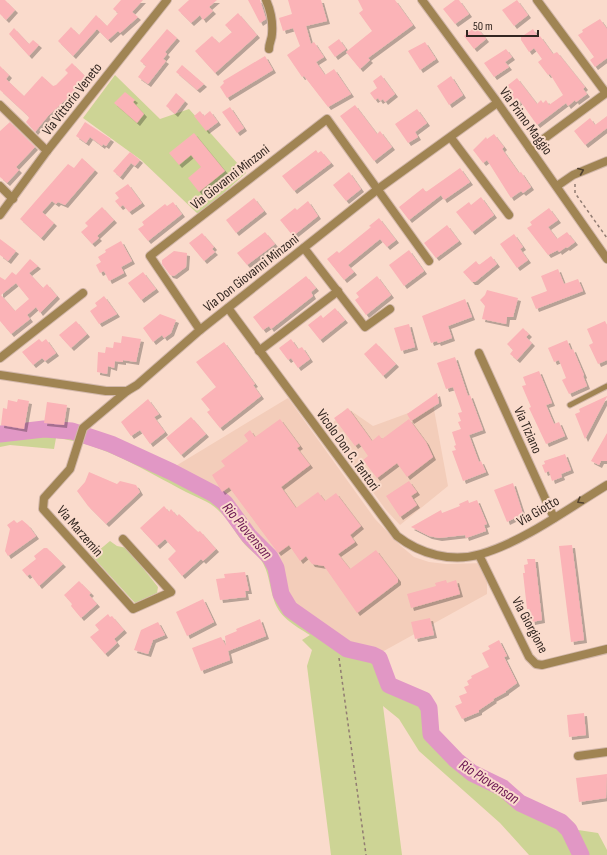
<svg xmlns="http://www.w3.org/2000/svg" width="607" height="855" font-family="'Sofia Sans Condensed',sans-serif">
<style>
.built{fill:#f3cdba}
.green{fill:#cdd495}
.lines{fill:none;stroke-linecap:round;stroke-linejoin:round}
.river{stroke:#e197c5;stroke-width:17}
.building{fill:#fbb3b7;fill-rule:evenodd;filter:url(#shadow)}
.service-casing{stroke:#d2b7aa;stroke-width:7}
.minor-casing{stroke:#d2b7aa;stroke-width:10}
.tertiary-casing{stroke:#d2b7aa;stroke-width:10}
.path{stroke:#917c72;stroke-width:1.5;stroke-dasharray:3 3;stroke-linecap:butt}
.service{stroke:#a08453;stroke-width:5}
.minor{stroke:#a08453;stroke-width:8}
.tertiary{stroke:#a08453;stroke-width:8}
.oneway{stroke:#544330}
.labels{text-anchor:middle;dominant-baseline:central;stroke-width:4;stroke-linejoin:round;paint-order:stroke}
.street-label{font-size:14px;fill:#332721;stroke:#fadbcc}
.water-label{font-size:15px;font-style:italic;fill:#6b1552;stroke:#fadbcc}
</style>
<defs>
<filter id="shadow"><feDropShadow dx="3" dy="3" stdDeviation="0" flood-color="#0004"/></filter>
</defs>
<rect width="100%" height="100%" fill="#fadbcc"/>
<g class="built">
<polygon points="288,398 375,519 401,546 414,557 429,562 446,564 487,563 487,594 382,652 348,642 294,605 288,592 282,565 274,552 255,532 240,511 174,467"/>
<polygon points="433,404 448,486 400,525 386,510 327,429 347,408 373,426"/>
</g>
<g class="green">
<polygon points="115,75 160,119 189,109 246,173 199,215 141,160 83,118"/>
<path d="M40,422l32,2 40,13 105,52 14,10 24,33 19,20 8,13 6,27 6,13 54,37 26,6 9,5 6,10 4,17c7,5 16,7 24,9 21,6 20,25 20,43l23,23 14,11 22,10 38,27 31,12 9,8 4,7 20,3 9,17v5h-78l-29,-32 -81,-72 -20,-32 -16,-13 19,149h-71l-24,-189 5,-16 -10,-10 8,-5c-16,-10 -32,-18 -37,-38 -4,-13 -4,-25 -12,-37 -6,-7 -14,-12 -19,-19 -8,-10 -13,-21 -22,-29 -9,-10 -22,-14 -34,-20 -40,-21 -84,-49 -130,-54l-2,11 -44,-4 -10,2v-21z"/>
<polygon points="110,541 117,546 127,548 158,587 157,593 135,603 92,556"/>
</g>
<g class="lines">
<polyline class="river" points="0,434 44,429 72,431 111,444 172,472 214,494 225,503 249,536 270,557 276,568 281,594 290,609 347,649 373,655 379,658 389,685 424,700 429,708 431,734 456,760 472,773 503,788 520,803 561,822 569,830 581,855"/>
</g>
<g class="building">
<polygon points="0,0 5,0 15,10 6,20 0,14"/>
<polygon points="121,0 143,0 132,12 138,17 120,33 118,31 108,40 97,29 73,56 58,41 71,27 79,35 96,15 107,26 118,13 113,9"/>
<polygon points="189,0 217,0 209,7 213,11 203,20 200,15 191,23 178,10"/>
<polygon points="248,0 260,0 266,19 260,23"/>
<polygon points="288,0 321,0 327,21 306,26 311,44 314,42 324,57 316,62 325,75 334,69 351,94 328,107 304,76 302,77 287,55 300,46 293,28 283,31 279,18 292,14"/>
<polygon points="358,0 395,0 413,25 368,58 370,60 360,69 346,52 372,31 359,13 363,10"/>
<polygon points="455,0 459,0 469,14 455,24 443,9"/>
<polygon points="517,0 528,15 514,26 502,10"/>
<polygon points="238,13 257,35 215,73 195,51 212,36 219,43 232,32 225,25"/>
<polygon points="600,19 607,29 607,58 595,67 590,60 594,57 578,35 583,32 582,30"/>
<polygon points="476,26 486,39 474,49 464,36"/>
<polygon points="14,28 29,44 33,40 39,45 29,56 9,34"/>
<polygon points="167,29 177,38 165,52 167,54 163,59 166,61 148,84 138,77 146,66 140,61"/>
<polygon points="533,29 538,37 540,36 553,54 557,52 585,87 583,89 587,94 576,102 575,100 568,106 566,103 537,125 520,101 515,105 503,89 517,78 537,104 541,100 543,103 546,100 549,105 563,95 550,74 548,75 538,62 542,59 534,48 529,52 521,40 521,37"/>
<polygon points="339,39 346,49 335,57 328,47"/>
<polygon points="425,42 436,59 420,70 408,51"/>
<polygon points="506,49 512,57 505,62 509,67 494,77 484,63"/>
<polygon points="265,56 273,70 227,98 220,87 224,83 223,81"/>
<polygon points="72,63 88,79 48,116 35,132 26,122 29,118 28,116 0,90 0,66 9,75 6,79 24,96 42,76 53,86 56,85 68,73 65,70"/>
<polygon points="182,65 204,84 197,90 176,72"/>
<polygon points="381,75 395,94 385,102 383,99 380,101 378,98 375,100 370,93 377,88 373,81"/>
<polygon points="451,76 463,95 449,105 437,86"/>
<polygon points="125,92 135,100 133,102 144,114 137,123 114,103"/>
<polygon points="176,93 185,101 175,114 166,106"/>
<polygon points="355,105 377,134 380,131 392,147 374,161 340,116"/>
<polygon points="230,107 244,128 237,133 222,112"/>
<polygon points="417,109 427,123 415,132 418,137 408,143 395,124"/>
<polygon points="200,111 204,116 210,111 218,122 206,131 194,116"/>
<polygon points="607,116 607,128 585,145 574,131 590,118 595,125"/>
<polygon points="10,122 35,147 16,167 19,170 7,183 0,177 0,131"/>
<polygon points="85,122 111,139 106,146 103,144 102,146 90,137 86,143 76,136"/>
<polygon points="194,133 225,171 199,192 188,178 201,167 191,155 179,165 169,153"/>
<polygon points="494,134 504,147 502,149 519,173 521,172 531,187 523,193 521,191 511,198 487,160 483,163 473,150 486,137 487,139"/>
<polygon points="316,150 318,153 321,151 331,163 294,191 282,176"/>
<polygon points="130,152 140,160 135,166 131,163 120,177 113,171"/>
<polygon points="82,158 95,170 65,205 58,202 56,204 52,201 42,212 54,223 41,238 20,219 68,164 74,168"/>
<polygon points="460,168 470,182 444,200 441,195 409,220 399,207 423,188 426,192"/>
<polygon points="349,172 361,189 346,201 333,185"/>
<polygon points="128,184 142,203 129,212 123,205 120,207 115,201 119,198 115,193"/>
<polygon points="481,197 494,215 472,232 456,212 469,202 471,205"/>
<polygon points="254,198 264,211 236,233 226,220"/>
<polygon points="308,201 318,216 293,236 280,220 295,208 297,210"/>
<polygon points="173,202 182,214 148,241 138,229 144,225 142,222 165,204 167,206"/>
<polygon points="102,207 114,220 97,236 99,238 92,244 81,232 88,226 85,223"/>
<polygon points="549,208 558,220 548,227 557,239 567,232 575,242 567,248 566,247 559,252 558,250 548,255 527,228 532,225 530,222"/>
<polygon points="379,218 396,240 387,247 380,239 348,265 354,272 344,280 327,259 337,251 339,253 371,227 369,226"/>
<polygon points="447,225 459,241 436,258 424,243"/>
<polygon points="265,232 275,244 247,265 237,253"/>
<polygon points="202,233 214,247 212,249 215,252 204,261 189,243"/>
<polygon points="514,234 523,247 520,249 528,260 517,268 500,244"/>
<polygon points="0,239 16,251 8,261 0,255"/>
<polygon points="121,241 132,261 121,267 124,273 109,281 104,271 100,273 96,265 101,262 98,257 106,252 105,250"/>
<polygon points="409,250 424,271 404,286 389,265"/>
<polygon points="174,251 187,253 186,267 174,276 170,275 162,264 162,260"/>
<polygon points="491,256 497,264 475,282 472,282 463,272 476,261 479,265"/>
<path d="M30,259l8,7 -9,7 14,15 4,-4 10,12 -17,17 -4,-6 -9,8 3,4 -19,15 -11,-13v-44l5,3 7,-8 4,3zM16,283l13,16 -14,12 -14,-16z"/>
<polygon points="558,269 564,284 578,279 583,291 536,309 531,297 547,291 541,276"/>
<polygon points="143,272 156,289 141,300 128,283"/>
<polygon points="306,276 316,288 311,292 313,296 271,329 269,326 263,330 253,317"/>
<polygon points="377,276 391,295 366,315 355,300 359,297 356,293"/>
<polygon points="487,290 518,298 513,317 507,317 506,324 482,319 485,306 480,300 485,295"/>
<polygon points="104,296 117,314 99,324 90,311 97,306 95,303"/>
<polygon points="465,299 472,317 448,326 452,338 438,343 437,341 431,343 422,316"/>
<polygon points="335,308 345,320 320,340 308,325 321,315 323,318"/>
<polygon points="160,314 176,320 171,333 164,338 162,335 153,342 143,328"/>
<polygon points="76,321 87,334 71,348 59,335"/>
<polygon points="605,321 607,325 607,360 598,364 589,345 593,343 587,329"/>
<polygon points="409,324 415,347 401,351 394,328"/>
<polygon points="523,328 529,334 526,337 532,343 517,360 510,354 513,350 507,344"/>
<polygon points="122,336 141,339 136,362 123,360 123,362 115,361 114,368 108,366 107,374 97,372 98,352 105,353 106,347 113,348 114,342 121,343"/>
<polygon points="39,339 42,342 46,339 56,353 45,361 42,358 33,365 22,352"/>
<polygon points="291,339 298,349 302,347 310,359 298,368 291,358 288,360 279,348"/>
<polygon points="567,340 571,350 573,349 584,375 583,376 587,386 569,394 562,380 566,378 559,360 554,362 548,348"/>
<polygon points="224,342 255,384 253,385 261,396 220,428 207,412 210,410 201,399 216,387 196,362"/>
<polygon points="376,343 396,364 383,376 364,354"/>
<polygon points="455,357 468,396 470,395 483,430 469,435 479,462 481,461 486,472 463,481 452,451 456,450 454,446 456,445 452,432 461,429 458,422 461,421 458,413 462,412 453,387 446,389 437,363"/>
<polygon points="539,371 552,403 546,405 554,424 559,422 565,436 546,444 529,408 531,407 522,386 526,385 523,377"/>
<polygon points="437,393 439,403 411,421 407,414"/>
<polygon points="607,396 607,397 585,439 575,414 580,412 579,409"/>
<polygon points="18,399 29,401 24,429 1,425 3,408 7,409 8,400 17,402"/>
<polygon points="148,399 159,414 154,417 165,432 150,444 140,430 131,436 121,422"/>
<polygon points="47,402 67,405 64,425 44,423"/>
<polygon points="348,408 372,441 379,435 382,439 409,419 426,442 433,457 407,477 397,463 377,478 363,460 368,456 359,443 355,446 334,418"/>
<polygon points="191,417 206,434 181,455 166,438"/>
<polygon points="280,419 300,446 297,448 310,465 281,487 296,508 318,492 325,501 336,493 361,526 350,535 355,542 338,554 350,569 376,550 398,579 398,582 357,613 324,566 312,564 306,556 300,561 289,545 278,553 229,487 222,492 212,475 225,466 221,461 248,441 244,435 250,430 255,437"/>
<polygon points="607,433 607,461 601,461 599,465 591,461"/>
<polygon points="565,454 571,470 561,474 562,477 552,481 549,471 545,473 542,465 545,464 544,461"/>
<polygon points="89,472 117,484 120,481 136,485 140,492 106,524 88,506 77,491 85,482"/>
<polygon points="409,481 417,492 411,496 417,505 400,517 386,496"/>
<polygon points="513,483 523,514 507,522 494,490"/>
<polygon points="468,500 469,503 477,500 487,524 484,525 486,531 466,538 465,535 439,538 429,536 411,527 441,510 442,513 460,506 459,504"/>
<polygon points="164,506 169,512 171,509 177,516 179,514 198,532 200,531 216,549 203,561 201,559 182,576 168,559 176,551 165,539 157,546 140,528"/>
<polygon points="14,520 17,523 22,520 28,525 36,536 8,556 5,551 10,529 7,525"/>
<polygon points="572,545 584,640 571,642 559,546"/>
<polygon points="44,548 47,548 63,564 39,586 30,574 27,576 22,570 36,559 34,556"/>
<polygon points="527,559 535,559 542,620 532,622 530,609 527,609 523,573 525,573 524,565 528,564"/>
<polygon points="245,572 249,591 245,591 246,597 220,600 216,579 225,578 224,574"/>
<polygon points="446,580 447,583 456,580 460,594 411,608 407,594 436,586 435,583"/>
<polygon points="79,581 91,593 89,595 97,604 81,618 71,606 72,604 64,595"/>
<polygon points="203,599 214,622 187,636 176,612"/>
<polygon points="108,614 110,617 112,616 124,630 114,639 117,643 105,654 90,637 99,630 95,625"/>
<polygon points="430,618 434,635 415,639 411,622"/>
<polygon points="260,619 266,636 228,651 230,660 201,671 192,648 221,637 226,646 225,636 237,631 236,629"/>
<polygon points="158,622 165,635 153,640 148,654 134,650 141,630"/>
<polygon points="499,640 507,656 504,657 517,683 506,691 506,692 493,699 494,700 479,710 479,712 462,719 455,706 462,703 459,696 467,693 464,687 469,685 467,681 472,678 471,676 489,667 482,653 490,649 488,646"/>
<polygon points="584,713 586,735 569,737 567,715"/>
<polygon points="607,774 606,798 579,802 576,778"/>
</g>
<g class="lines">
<g class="service-casing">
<polyline id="service" points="570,405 607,386"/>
</g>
<g class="minor-casing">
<g id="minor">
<path d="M266,0c5,11 7,22 6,34 0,5 -3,9 -3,15"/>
<polyline points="0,105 47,151"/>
<polyline points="451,138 509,215"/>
<polyline points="530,149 606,93 537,0"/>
<polyline points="0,186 13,199"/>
<polyline points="557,186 573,175 607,161"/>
<polyline points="304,248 365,327 390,309"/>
<path d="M228,308l169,228c23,18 55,27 84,18 42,-12 88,-46 126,-69"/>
<polyline points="200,330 150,256 327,119 429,261"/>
<polyline points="259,351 338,291"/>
<polyline points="479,353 554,518"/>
<polyline points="0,358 83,293"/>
<polyline points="0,375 106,391 127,391 137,385 200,330 378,189 497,103"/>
<polyline points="123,539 171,592 133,609 43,509 44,498 70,469 83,428 127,391"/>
<polyline points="479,555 529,657 536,664 542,665 607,649"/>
<polyline points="578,756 607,752"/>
</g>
</g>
<g class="tertiary-casing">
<g id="tertiary">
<polyline points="422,0 495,99 607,259"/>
<polyline points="0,215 47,151 167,0"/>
</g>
</g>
<g class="path">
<polyline points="575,184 575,193 607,238"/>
<polyline points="339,658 366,855"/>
</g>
<use href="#service" class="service"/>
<use href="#minor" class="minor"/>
<use href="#tertiary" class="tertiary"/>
</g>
<defs><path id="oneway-chevron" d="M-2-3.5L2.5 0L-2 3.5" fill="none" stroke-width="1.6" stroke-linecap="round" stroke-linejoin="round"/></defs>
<g class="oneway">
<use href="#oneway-chevron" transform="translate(581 171) rotate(-22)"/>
<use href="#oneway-chevron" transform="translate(580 501) rotate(149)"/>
</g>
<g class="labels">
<g class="street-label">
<text transform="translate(72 99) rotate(-52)">Via Vittorio Veneto</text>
<text transform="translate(526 121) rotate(54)">Via Primo Maggio</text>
<text transform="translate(230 177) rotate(-38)">Via Giovanni Minzoni</text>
<text transform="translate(251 273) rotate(-38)">Via Don Giovanni Minzoni</text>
<text transform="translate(528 430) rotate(66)">Via Tiziano</text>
<text transform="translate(348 450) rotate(54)">Vicolo Don C. Tentori</text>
<text transform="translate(538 511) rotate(-30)">Via Giotto</text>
<text transform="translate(80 531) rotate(49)">Via Marzemin</text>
<text transform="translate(530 625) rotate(62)">Via Giorgione</text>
</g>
<g class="water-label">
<text transform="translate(247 531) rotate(50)">Rio Piovensan</text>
<text transform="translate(489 782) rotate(33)">Rio Piovensan</text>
</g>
</g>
<path d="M467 30v6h71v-6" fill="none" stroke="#332721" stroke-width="2"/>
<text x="473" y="30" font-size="12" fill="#332721" stroke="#fadbcc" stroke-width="3" paint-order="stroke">50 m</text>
</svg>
